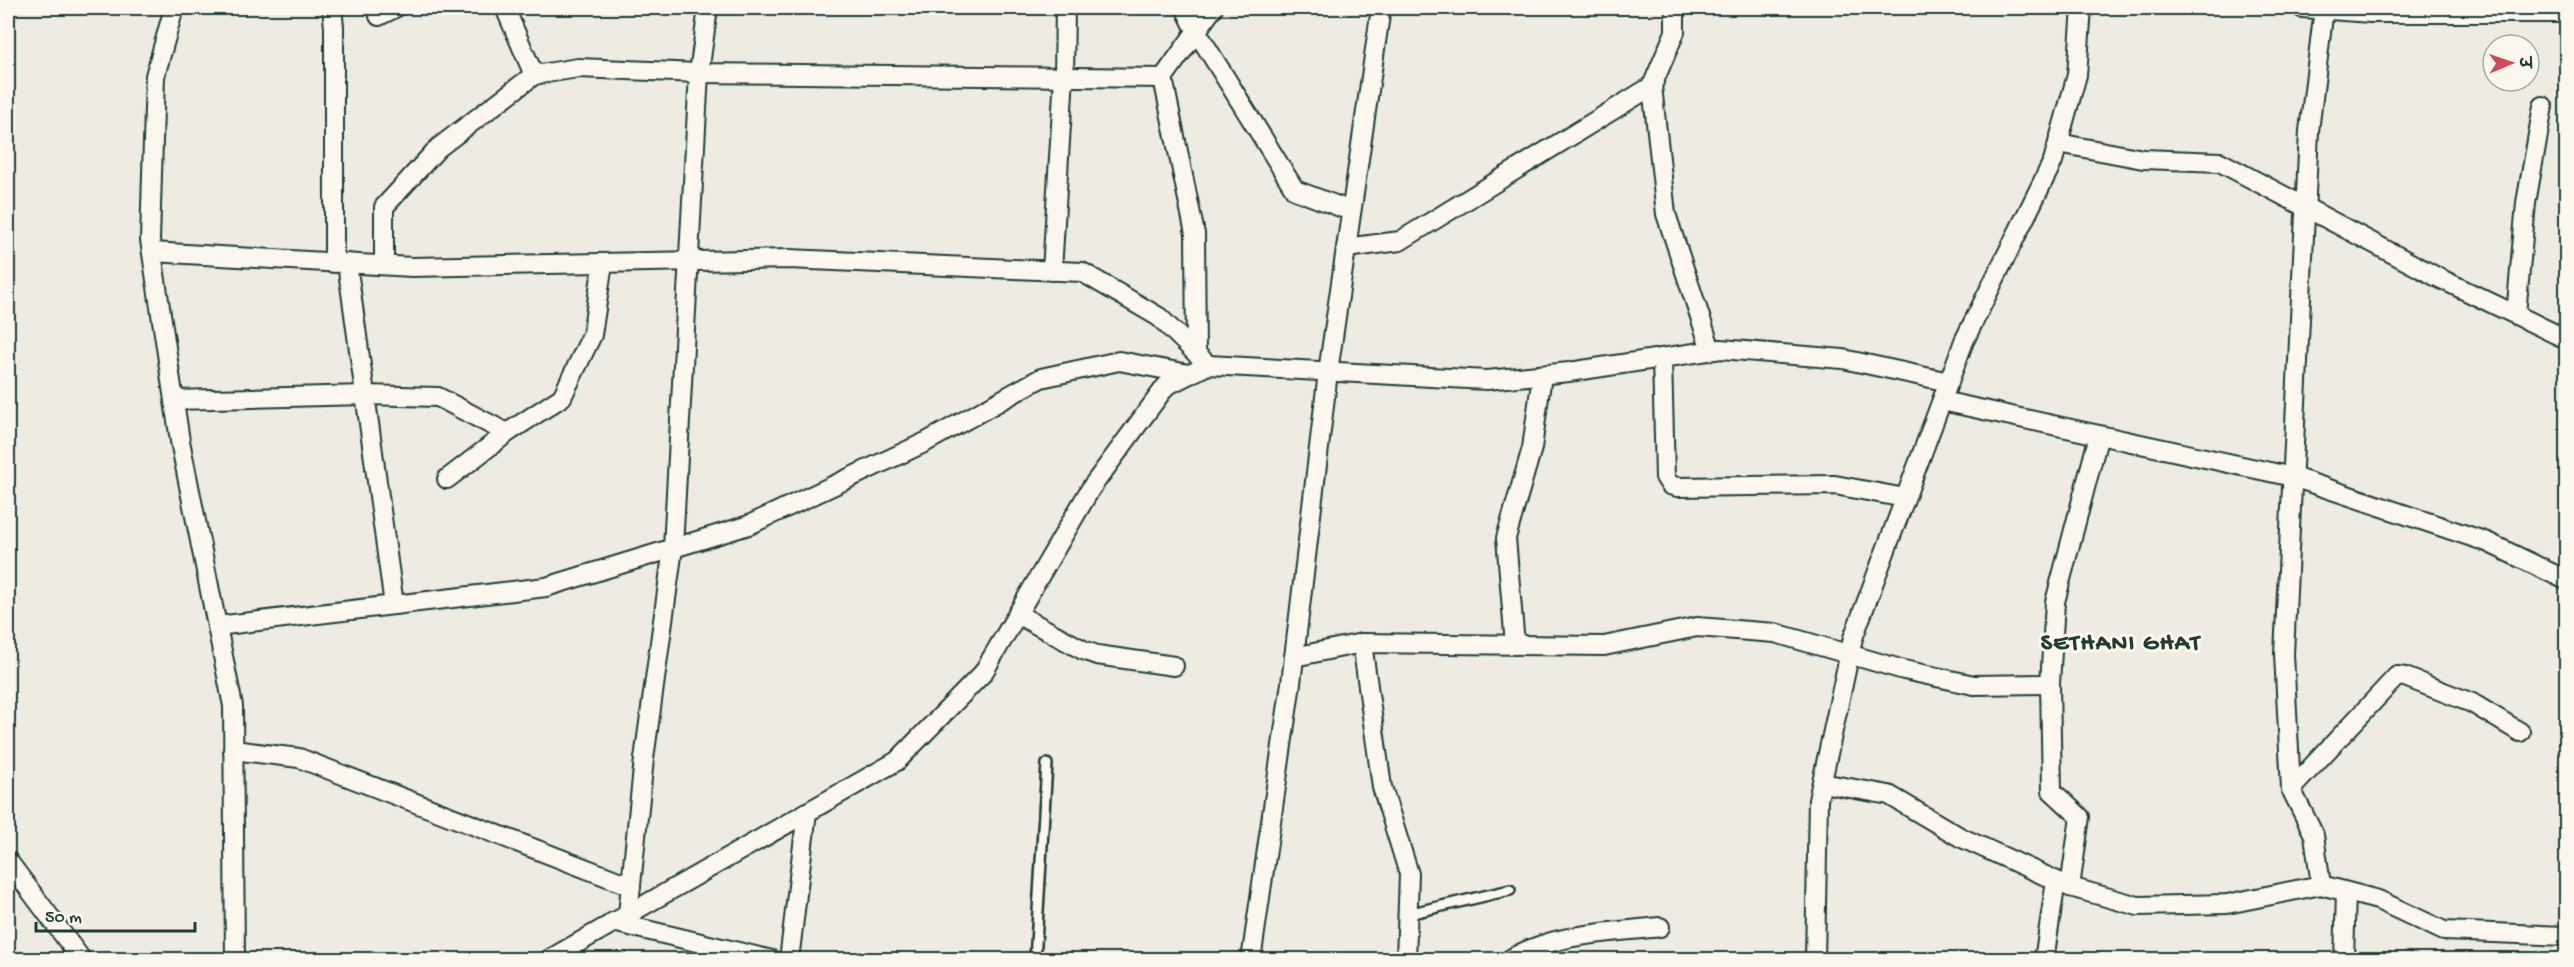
<svg xmlns="http://www.w3.org/2000/svg" width="2574" height="967" font-family="'Gochi Hand','Playpen Sans Deva',sans-serif">
<style>
.lines{fill:none;stroke-linecap:round;stroke-linejoin:round}
.service-casing{stroke:#1f3d34;stroke-width:14}
.minor-casing{stroke:#1f3d34;stroke-width:22}
.service{stroke:#fbf7ec;stroke-width:9}
.minor{stroke:#fbf7ec;stroke-width:18}
.labels{text-anchor:middle;dominant-baseline:central;stroke-width:6;stroke-linejoin:round;paint-order:stroke}
.district-label{font-size:24px;font-weight:bold;letter-spacing:1.5px;fill:#1f3d34;stroke:#fbf7ec}
</style>
<rect width="100%" height="100%" fill="#eeece1"/>
<filter id="ink" filterUnits="userSpaceOnUse"><feTurbulence type="fractalNoise" baseFrequency=".0167" numOctaves="2"/><feDisplacementMap in="SourceGraphic" scale="12" xChannelSelector="R" yChannelSelector="G"/><feConvolveMatrix kernelMatrix="1 2 1 2 8 2 1 2 1" color-interpolation-filters="sRGB"/></filter>
<g filter="url(#ink)">
<g class="lines">
<g class="service-casing">
<g id="service">
<polyline points="1408,914 1510,890"/>
<polyline points="1035,960 1047,764"/>
</g>
</g>
<g class="minor-casing">
<g id="minor">
<polyline points="174,8 155,76 150,240 180,441 233,706 235,960"/>
<polyline points="332,8 334,27 334,263"/>
<polyline points="505,8 534,75"/>
<polyline points="1185,8 1197,32 1295,190 1351,211"/>
<polyline points="2302,8 2371,13 2566,13"/>
<polyline points="379,16 395,8"/>
<polyline points="1163,78 1195,234 1196,353"/>
<polyline points="1652,86 1666,214 1711,350"/>
<polyline points="2058,143 2143,159 2220,162 2437,277 2566,339"/>
<polyline points="1346,248 1400,241 1652,86 1675,32 1675,8"/>
<polyline points="152,252 412,267 789,259 1082,272 1159,317 1208,365"/>
<polyline points="347,263 394,605"/>
<polyline points="384,265 384,207 438,148 534,75 578,68 699,73 1163,78 1213,8"/>
<polyline points="1052,271 1064,76 1065,8"/>
<polyline points="2516,315 2526,203 2543,106"/>
<polyline points="1662,358 1665,477 1670,485 1677,487 1835,485 1905,498"/>
<polyline points="174,400 365,395 438,397 507,433"/>
<polyline points="1942,401 2293,477 2487,542 2566,580"/>
<polyline points="447,479 507,433 562,397 592,335 603,263"/>
<polyline points="1017,614 1083,650 1097,655 1174,666"/>
<polyline points="217,626 546,587 749,525 926,442 1041,378 1119,361 1189,374"/>
<polyline points="1362,643 1382,787 1409,874 1406,960"/>
<polyline points="1515,645 1506,538 1532,448 1542,375"/>
<polyline points="1294,657 1362,643 1604,646 1697,627 1775,633 1904,670 1974,685 2050,684"/>
<polyline points="233,750 299,758 631,886"/>
<polyline points="1822,783 1889,795 1960,837 2070,887 2138,906 2227,904 2321,885 2378,900 2444,931 2566,936"/>
<polyline points="2291,789 2397,676 2405,677 2472,703 2520,732"/>
<polyline points="8,861 82,960"/>
<polyline points="2321,885 2314,835 2291,789 2284,654 2309,131 2324,8"/>
<polyline points="2070,887 2080,817 2052,791 2050,684 2055,602 2099,435"/>
<polyline points="628,914 644,759 673,548 699,73 708,8"/>
<polyline points="613,922 772,960"/>
<polyline points="548,960 897,761 983,673 1091,488 1166,386 1208,365 1487,380 1569,372 1721,349 1843,359 1949,382"/>
<polyline points="789,960 807,812"/>
<polyline points="1251,960 1291,683 1328,372 1381,8"/>
<path d="M1509,960c43,-27 101,-27 151,-33"/>
<polyline points="1815,960 1818,800 1853,638 1964,341 2053,161 2077,75 2082,8"/>
<polyline points="2044,960 2056,881"/>
<polyline points="2344,960 2346,892"/>
</g>
</g>
<use href="#service" class="service"/>
<use href="#minor" class="minor"/>
</g>
</g>
<g class="labels">
<g class="district-label">
<text x="2121" y="644">SETHANI GHAT</text>
</g>
</g>
<rect width="2574" height="967" fill="none" stroke="#fbf7ec" stroke-width="30"/>
<rect x="15" y="15" width="2544" height="937" fill="none" stroke="#1f3d34" stroke-width="2" filter="url(#ink)"/>
<g transform="translate(2511 63) rotate(88)"><circle r="28" fill="#fbf7ec" stroke="#a3ada2" stroke-width="1.5"/>
<path d="M0-4.5L10 22L0 15L-10 22Z" fill="#d1495b"/>
<text y="-9" font-size="16" font-weight="bold" text-anchor="middle" fill="#1f3d34">उ</text>
</g>
<path d="M36 922v9h159v-9" fill="none" stroke="#1f3d34" stroke-width="3"/>
<text x="45" y="922" font-size="18" fill="#1f3d34" stroke="#fbf7ec" stroke-width="4.5" paint-order="stroke">50 m</text>
</svg>
